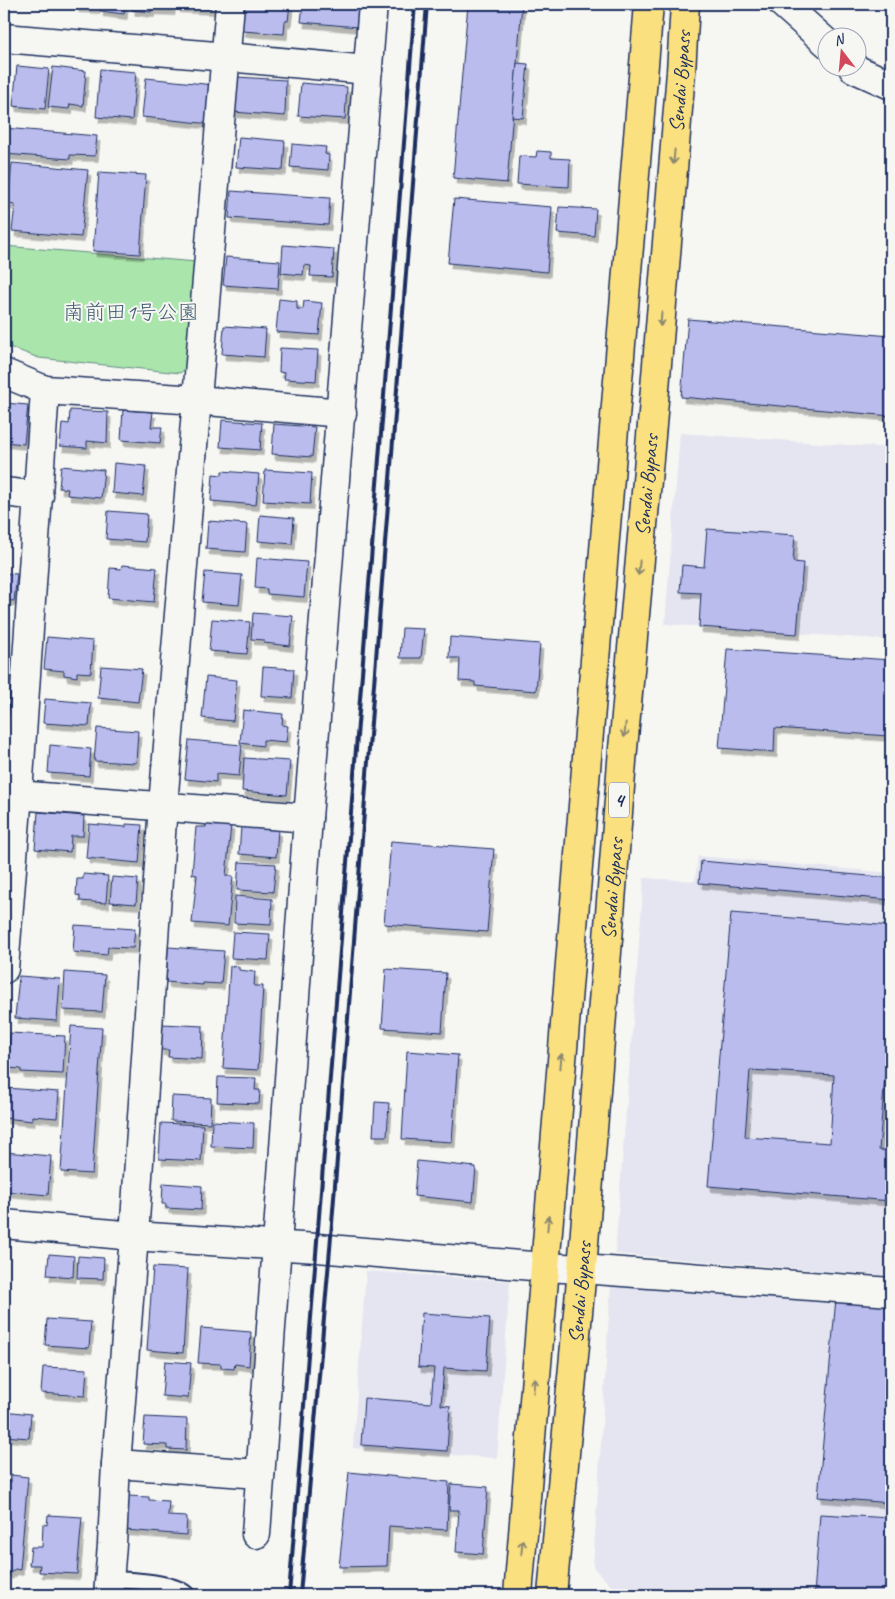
<svg xmlns="http://www.w3.org/2000/svg" width="895" height="1599" font-family="Caveat,'Klee One',sans-serif">
<style>
.built{fill:#e4e5f1}
.green{fill:#aae5ab;stroke:#628a84}
.building{fill:#bbbcee;stroke:#1b2f5e;fill-rule:evenodd;filter:url(#shadow)}
.lines{fill:none;stroke-linecap:round;stroke-linejoin:round}
.service-casing{stroke:#1b2f5e;stroke-width:19}
.minor-casing{stroke:#1b2f5e;stroke-width:31}
.tertiary-casing{stroke:#1b2f5e;stroke-width:31}
.trunk-casing{stroke:#1b2f5e;stroke-width:31}
.service{stroke:#f6f6f2;stroke-width:15}
.minor{stroke:#f6f6f2;stroke-width:28}
.tertiary{stroke:#f6f6f2;stroke-width:28}
.trunk{stroke:#fbe080;stroke-width:28}
.rail{stroke:#1b2f5e;stroke-width:4}
.oneway{stroke:#8b886f}
.labels{text-anchor:middle;dominant-baseline:central;stroke-width:4;stroke-linejoin:round;paint-order:stroke}
.shield{fill:#f6f6f2;stroke:#5d6b8a;stroke-width:1}
.shield-label{font-size:20px;font-weight:bold;fill:#1b2f5e}
.street-label{font-size:21px;fill:#1b2f5e;stroke:#f6f6f2}
.park-label{font-size:21px;fill:#3f5c71;stroke:#f6f6f2}
</style>
<defs>
<filter id="shadow"><feDropShadow dx="3" dy="5.5" stdDeviation="0" flood-color="#0004"/></filter>
</defs>
<rect width="100%" height="100%" fill="#f6f6f2"/>
<filter id="ink" filterUnits="userSpaceOnUse"><feTurbulence type="fractalNoise" baseFrequency=".02" numOctaves="2"/><feDisplacementMap in="SourceGraphic" scale="10" xChannelSelector="R" yChannelSelector="G"/><feConvolveMatrix kernelMatrix="1 2 1 2 8 2 1 2 1" color-interpolation-filters="sRGB"/></filter>
<g filter="url(#ink)">
<g class="built">
<polygon points="680,433 891,448 891,640 665,624"/>
<polygon points="698,856 891,873 891,1276 615,1254 644,878 695,881"/>
<polygon points="366,1271 510,1281 497,1458 353,1448"/>
<polygon points="611,1283 891,1301 891,1595 620,1595 593,1567"/>
</g>
<polygon class="green" points="4,246 197,262 193,363 180,373 39,358 4,345"/>
<g class="building">
<polygon points="76,4 97,4 97,8 76,7"/>
<polygon points="101,4 125,4 124,14 100,11"/>
<polygon points="132,4 172,4 172,10 152,9 151,12 132,10"/>
<polygon points="177,4 211,4 211,9 177,7"/>
<polygon points="244,4 290,4 288,21 285,21 284,34 242,31"/>
<polygon points="303,4 360,4 358,27 301,22"/>
<polygon points="468,4 522,4 507,183 453,178"/>
<polygon points="517,63 528,64 523,118 512,117"/>
<polygon points="17,66 49,69 45,109 13,106"/>
<polygon points="53,67 86,71 83,106 70,104 69,109 48,107"/>
<polygon points="100,69 136,72 132,120 96,117"/>
<polygon points="237,77 286,80 285,116 233,112"/>
<polygon points="146,78 214,85 211,124 142,117"/>
<polygon points="301,83 347,87 345,119 298,116"/>
<polygon points="4,128 97,136 95,156 70,155 70,159 4,154"/>
<polygon points="239,137 285,141 283,170 236,167"/>
<polygon points="292,144 326,147 325,154 329,155 328,170 290,167"/>
<polygon points="537,151 551,152 551,158 570,159 569,187 517,184 519,156 536,157"/>
<polygon points="12,163 88,170 81,237 12,231 15,205 8,204"/>
<polygon points="99,172 146,175 140,254 93,251"/>
<polygon points="231,191 330,198 328,225 229,218"/>
<polygon points="454,199 552,207 547,272 448,263"/>
<polygon points="559,207 596,209 594,236 557,233"/>
<polygon points="283,245 334,249 332,277 310,276 311,266 304,265 303,275 281,273"/>
<polygon points="226,257 280,261 278,289 223,285"/>
<polygon points="279,299 297,301 297,309 303,309 304,301 322,303 319,335 276,332"/>
<polygon points="688,319 891,336 891,416 681,397"/>
<polygon points="224,326 266,329 264,357 222,354"/>
<polygon points="280,348 318,350 316,381 284,379 285,373 279,372"/>
<polygon points="4,403 28,405 24,444 4,442"/>
<polygon points="70,410 108,412 107,443 87,441 87,448 60,446 62,423 69,424"/>
<polygon points="123,410 153,412 151,427 162,427 160,443 121,440"/>
<polygon points="222,420 262,423 260,450 220,447"/>
<polygon points="274,424 315,427 312,457 272,454"/>
<polygon points="114,463 146,466 143,496 112,493"/>
<polygon points="61,466 104,470 101,498 67,495 68,489 59,488"/>
<polygon points="265,470 312,473 310,504 263,501"/>
<polygon points="222,471 259,474 256,505 211,501 213,474 222,475"/>
<polygon points="108,511 147,514 145,542 106,539"/>
<polygon points="260,515 294,518 292,544 258,541"/>
<polygon points="208,521 247,524 245,552 206,549"/>
<polygon points="707,529 795,535 793,562 803,563 797,634 699,627 701,593 680,592 682,565 704,567"/>
<polygon points="257,558 307,562 304,597 267,594 267,589 255,588"/>
<polygon points="122,565 157,568 154,602 108,598 110,568 121,569"/>
<polygon points="205,572 242,575 239,605 202,602"/>
<polygon points="4,573 17,574 14,601 4,600"/>
<polygon points="253,613 293,616 290,646 264,643 264,640 251,639"/>
<polygon points="212,619 250,622 247,654 209,651"/>
<polygon points="402,628 424,629 421,658 400,658"/>
<polygon points="47,637 93,641 91,673 77,672 77,677 64,675 64,671 44,669"/>
<polygon points="450,637 540,644 536,691 475,686 475,682 459,681 460,658 449,658"/>
<polygon points="727,649 891,660 891,697 888,736 775,728 774,752 719,748"/>
<polygon points="101,666 142,669 138,702 98,698"/>
<polygon points="263,667 294,669 292,698 261,696"/>
<polygon points="4,671 6,671 5,677 9,677 9,685 4,685"/>
<polygon points="206,677 237,680 233,721 202,718"/>
<polygon points="45,699 91,703 89,726 43,723"/>
<polygon points="243,710 283,714 282,725 288,726 286,742 263,740 263,746 240,743"/>
<polygon points="4,727 9,727 6,757 4,757"/>
<polygon points="97,728 138,731 136,763 94,761"/>
<polygon points="189,740 242,745 239,776 216,774 216,782 185,779"/>
<polygon points="50,745 91,749 89,776 48,773"/>
<polygon points="244,758 290,761 287,795 242,791"/>
<polygon points="38,812 84,816 83,836 71,836 70,852 35,849"/>
<polygon points="206,822 231,825 226,876 233,876 228,926 192,923 197,875 192,874 196,827 206,827"/>
<polygon points="89,824 126,827 126,824 142,825 139,863 86,858"/>
<polygon points="241,827 278,830 276,857 239,854"/>
<polygon points="391,841 494,849 487,932 384,924"/>
<polygon points="701,861 891,878 891,900 699,883"/>
<polygon points="239,862 276,864 273,892 237,890"/>
<polygon points="83,874 108,876 106,903 80,901 80,896 76,895 77,879 83,879"/>
<polygon points="112,877 138,879 136,904 110,902"/>
<polygon points="235,896 272,899 271,925 234,923"/>
<path d="M731,913l160,13v150h-6l-6,74 12,1v50l-183,-15zM750,1070l84,5 -4,68 -85,-6z"/>
<polygon points="75,925 135,929 133,948 108,947 107,955 73,952"/>
<polygon points="233,932 270,934 268,960 231,958"/>
<polygon points="168,947 224,951 221,984 203,983 203,985 166,982"/>
<polygon points="230,966 239,967 239,970 255,972 254,986 263,986 258,1070 223,1068"/>
<polygon points="386,969 446,973 442,1032 382,1028"/>
<polygon points="65,972 105,975 102,1012 63,1010"/>
<polygon points="19,976 60,979 57,1021 15,1018"/>
<polygon points="162,1024 203,1026 202,1059 168,1057 169,1050 160,1050"/>
<polygon points="71,1026 102,1028 92,1174 61,1172"/>
<polygon points="10,1033 65,1036 63,1074 21,1072 21,1069 8,1068"/>
<polygon points="407,1051 458,1055 452,1142 402,1139"/>
<polygon points="218,1077 256,1078 255,1090 260,1090 259,1104 217,1102"/>
<polygon points="6,1088 59,1092 57,1118 32,1116 32,1121 4,1118"/>
<polygon points="172,1096 211,1098 210,1123 171,1121"/>
<polygon points="375,1102 389,1103 387,1136 373,1136"/>
<polygon points="212,1121 254,1123 253,1148 211,1146"/>
<polygon points="161,1123 203,1125 201,1161 159,1159"/>
<polygon points="4,1152 51,1156 48,1195 4,1191"/>
<polygon points="417,1161 476,1167 473,1202 414,1196"/>
<polygon points="163,1183 202,1186 201,1210 166,1208 166,1204 162,1204"/>
<polygon points="49,1254 74,1256 73,1277 47,1275"/>
<polygon points="78,1256 104,1258 103,1279 77,1278"/>
<polygon points="153,1267 188,1269 183,1353 147,1350"/>
<polygon points="836,1298 891,1303 891,1503 818,1497"/>
<polygon points="422,1313 490,1318 486,1371 444,1368 441,1405 450,1406 447,1451 361,1445 364,1398 431,1403 434,1368 418,1367"/>
<polygon points="47,1319 91,1322 89,1348 45,1345"/>
<polygon points="201,1328 251,1332 249,1366 235,1364 234,1369 221,1368 221,1364 198,1363"/>
<polygon points="165,1361 191,1363 188,1398 162,1396"/>
<polygon points="43,1367 87,1369 85,1396 41,1393"/>
<polygon points="4,1411 31,1414 29,1438 4,1436"/>
<polygon points="145,1417 187,1419 186,1450 167,1449 167,1445 143,1444"/>
<polygon points="349,1472 449,1482 447,1530 389,1526 387,1566 339,1567"/>
<polygon points="11,1475 28,1477 20,1570 15,1569 9,1574 6,1569 4,1569 4,1482 11,1482"/>
<polygon points="451,1484 488,1487 483,1554 456,1552 459,1510 449,1510"/>
<polygon points="128,1496 149,1497 149,1500 169,1501 168,1516 187,1517 186,1535 125,1530"/>
<polygon points="820,1514 891,1518 891,1595 814,1595"/>
<polygon points="48,1515 82,1517 77,1574 39,1572 40,1565 29,1565 31,1547 42,1547 43,1524 47,1525"/>
</g>
<g class="lines">
<g class="service-casing">
<path id="service" d="M109,1579c19,2 66,2 78,16"/>
</g>
<g class="minor-casing">
<g id="minor">
<polyline points="783,4 828,44"/>
<polyline points="4,38 227,57 368,70"/>
<polyline points="853,68 891,85"/>
<polyline points="4,373 45,390 197,400 342,413"/>
<polyline points="4,492 39,496"/>
<polyline points="4,794 308,818"/>
<polyline points="4,969 18,794 45,390"/>
<polyline points="134,1236 163,805 230,4"/>
<polyline points="582,1269 891,1292"/>
<polyline points="116,1464 260,1474"/>
<polyline points="256,1534 308,818 373,4"/>
</g>
</g>
<g class="tertiary-casing">
<g id="tertiary">
<polyline points="4,1224 134,1236 317,1248 544,1267 582,1269"/>
<polyline points="108,1595 112,1544 116,1464 134,1236"/>
</g>
</g>
<g class="trunk-casing">
<g id="trunk">
<polyline points="518,1595 649,4"/>
<path id="s1" d="M552,1595l30,-326 41,-520 29,-324 29,-353 4,-68"/>
</g>
</g>
<use href="#service" class="service"/>
<use href="#minor" class="minor"/>
<use href="#tertiary" class="tertiary"/>
<use href="#trunk" class="trunk"/>
<g class="rail">
<polyline points="289,1595 415,4"/>
<polyline points="300,1595 330,1249 427,4"/>
</g>
</g>
<defs><path id="oneway-shaft" d="M-6 0H5M1.5-3L5.5 0L1.5 3" fill="none" stroke-width="1.6" stroke-linecap="round" stroke-linejoin="round" transform="scale(1.25)"/></defs>
<g class="oneway">
<use href="#oneway-shaft" transform="translate(674 157) rotate(95)"/>
<use href="#oneway-shaft" transform="translate(661 319) rotate(95)"/>
<use href="#oneway-shaft" transform="translate(639 568) rotate(95)"/>
<use href="#oneway-shaft" transform="translate(625 730) rotate(95)"/>
<use href="#oneway-shaft" transform="translate(561 1061) rotate(-85)"/>
<use href="#oneway-shaft" transform="translate(548 1223) rotate(-85)"/>
<use href="#oneway-shaft" transform="translate(534 1385) rotate(-85)"/>
<use href="#oneway-shaft" transform="translate(522 1547) rotate(-85)"/>
</g>
</g>
<g class="labels">
<rect class="shield" x="609" y="782.5" width="20" height="35" rx="4"/>
<g class="shield-label">
<text x="619" y="800">4</text>
</g>
<g class="street-label">
<text stroke="none"><textPath href="#s1" startOffset="1519">Sendai Bypass</textPath></text>
<text stroke="none"><textPath href="#s1" startOffset="1114">Sendai Bypass</textPath></text>
<text stroke="none"><textPath href="#s1" startOffset="709">Sendai Bypass</textPath></text>
<text stroke="none"><textPath href="#s1" startOffset="304">Sendai Bypass</textPath></text>
</g>
<g class="park-label">
<text x="131" y="312">南前田1号公園</text>
</g>
</g>
<rect width="895" height="1599" fill="none" stroke="#f6f6f2" stroke-width="20"/>
<rect x="10" y="10" width="875" height="1579" fill="none" stroke="#1b2f5e" stroke-width="2" filter="url(#ink)"/>
<g transform="translate(842 52) rotate(344)"><circle r="24" fill="#f6f6f2" stroke="#9ea6b7"/>
<path d="M0-4L9 19L0 12L-9 19Z" fill="#d1495b"/>
<text y="-8" font-size="14" font-weight="bold" text-anchor="middle" fill="#1b2f5e">N</text>
</g>
</svg>
